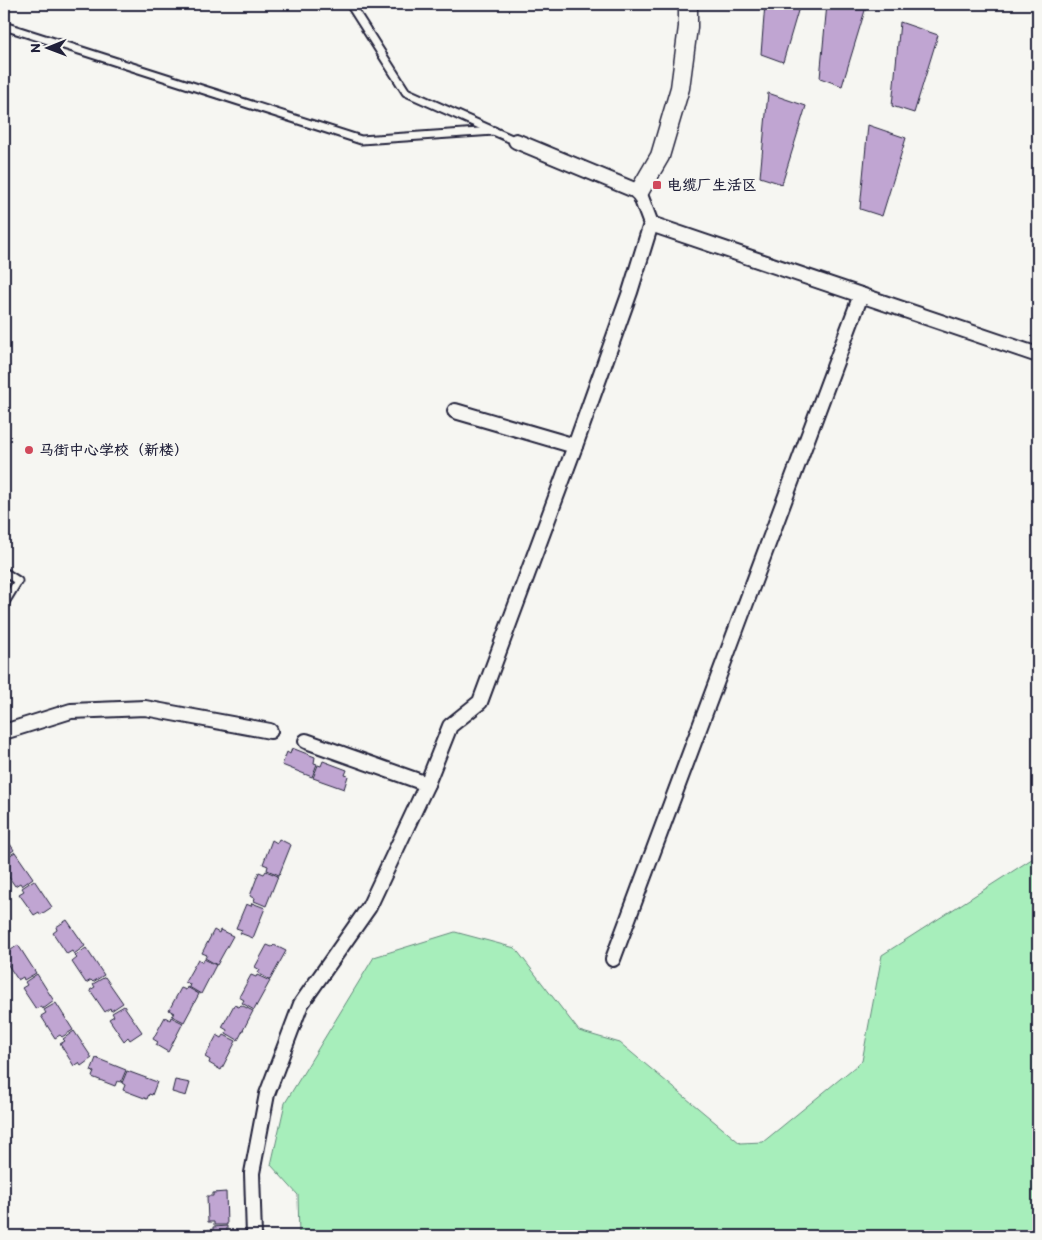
<svg xmlns="http://www.w3.org/2000/svg" width="1042" height="1240" font-family="Itim,'LXGW WenKai TC',sans-serif">
<style>
.green{fill:#a7eebb;stroke:#64887b}
.building{fill:#c0a5d2;stroke:#22223b}
.lines{fill:none;stroke-linecap:round;stroke-linejoin:round}
.service-casing{stroke:#22223b;stroke-width:11}
.minor-casing{stroke:#22223b;stroke-width:18}
.tertiary-casing{stroke:#22223b;stroke-width:21}
.service{stroke:#f6f6f2;stroke-width:7}
.minor{stroke:#f6f6f2;stroke-width:14}
.tertiary{stroke:#f6f6f2;stroke-width:18}
.poi-dot{fill:#d1495b;stroke:#f6f6f2;stroke-width:2}
.labels{text-anchor:middle;dominant-baseline:central;stroke-width:4;stroke-linejoin:round;paint-order:stroke}
.poi-label{font-size:15px;font-weight:bold;fill:#22223b;stroke:#f6f6f2;text-anchor:start}
</style>
<rect width="100%" height="100%" fill="#f6f6f2"/>
<filter id="ink" filterUnits="userSpaceOnUse"><feTurbulence type="fractalNoise" baseFrequency=".02" numOctaves="2"/><feDisplacementMap in="SourceGraphic" scale="10" xChannelSelector="R" yChannelSelector="G"/><feConvolveMatrix kernelMatrix="1 2 1 2 8 2 1 2 1" color-interpolation-filters="sRGB"/></filter>
<g filter="url(#ink)">
<polygon class="green" points="1038,855 1038,1236 299,1236 298,1195 271,1165 285,1103 374,957 455,932 515,948 579,1031 620,1043 740,1143 763,1142 862,1061 882,955"/>
<g class="building">
<polygon points="765,4 800,4 783,62 761,54"/>
<polygon points="827,4 855,4 866,7 842,86 820,78"/>
<polygon points="900,22 938,35 914,113 892,106"/>
<polygon points="768,93 806,106 782,184 760,177"/>
<polygon points="868,125 906,138 882,216 860,209"/>
<polygon points="292,748 315,757 314,763 317,764 312,777 282,765 287,752 290,754"/>
<polygon points="323,761 347,770 345,775 348,776 344,789 313,778 318,765 321,766"/>
<polygon points="4,835 14,850 4,857"/>
<polygon points="279,839 291,845 279,875 267,870 268,866 263,864 272,840 277,843"/>
<polygon points="15,852 33,878 22,886 20,883 15,886 4,870 4,863 5,862 4,859"/>
<polygon points="266,871 278,876 266,906 254,901 255,898 250,896 259,872 264,874"/>
<polygon points="34,880 52,907 40,915 39,912 34,915 19,894 24,891 22,888"/>
<polygon points="252,903 265,908 253,938 240,933 242,930 236,928 246,904 251,906"/>
<polygon points="67,920 85,946 74,954 72,951 67,954 53,933 57,930 56,927"/>
<polygon points="214,930 219,933 220,930 233,936 217,965 205,958 207,955 202,953"/>
<polygon points="18,945 36,973 24,980 23,977 18,980 4,959 8,956 7,953"/>
<polygon points="267,945 272,947 274,945 286,951 270,980 258,973 260,970 255,967"/>
<polygon points="86,948 104,975 93,982 91,980 86,983 72,962 77,958 75,956"/>
<polygon points="198,959 203,962 204,959 216,965 201,994 189,987 190,984 185,982"/>
<polygon points="37,974 54,1001 43,1009 41,1006 36,1009 22,988 27,985 25,982"/>
<polygon points="251,975 256,977 257,975 270,981 254,1010 242,1003 244,1000 239,997"/>
<polygon points="105,977 123,1003 111,1011 110,1008 105,1012 90,990 95,987 93,984"/>
<polygon points="187,987 199,994 184,1022 172,1016 174,1013 169,1010 181,988 186,990"/>
<polygon points="56,1003 73,1030 62,1037 60,1035 55,1038 41,1016 46,1013 44,1010"/>
<polygon points="234,1005 239,1007 241,1005 253,1011 238,1040 226,1033 227,1030 222,1027"/>
<polygon points="124,1006 142,1032 130,1040 128,1037 124,1041 109,1019 114,1016 112,1013"/>
<polygon points="165,1017 170,1020 171,1017 183,1023 168,1052 156,1045 158,1042 153,1039"/>
<polygon points="74,1031 92,1058 81,1066 79,1063 74,1066 60,1044 65,1041 63,1039"/>
<polygon points="217,1035 222,1038 224,1035 236,1041 221,1070 209,1063 210,1060 205,1057"/>
<polygon points="96,1058 126,1070 121,1082 117,1081 115,1086 92,1077 94,1072 91,1071"/>
<polygon points="127,1071 157,1082 152,1095 149,1094 147,1099 123,1090 125,1085 122,1083"/>
<polygon points="175,1080 190,1083 186,1096 172,1092"/>
<polygon points="226,1192 227,1225 214,1225 214,1222 208,1222 207,1196 213,1196 213,1193"/>
<polygon points="227,1226 227,1236 208,1236 208,1230 213,1230 213,1227"/>
</g>
<g class="lines">
<g class="service-casing">
<g id="service">
<polyline points="350,4 406,92 516,141"/>
<polyline points="4,26 361,140 494,131"/>
<polyline points="4,572 18,581 4,604"/>
</g>
</g>
<g class="minor-casing">
<g id="minor">
<polyline points="651,224 1038,355"/>
<polyline points="455,411 575,446"/>
<polyline points="4,732 71,711 145,708 270,731"/>
<polyline points="306,741 427,784"/>
<polyline points="613,959 861,295"/>
<polyline points="254,1236 252,1173 267,1094 301,1004 369,907 427,784 450,726 480,702 575,446 630,292 651,224 639,192 516,141"/>
</g>
</g>
<g class="tertiary-casing">
<polyline id="tertiary" points="639,192 660,156 680,88 688,27 688,4"/>
</g>
<use href="#service" class="service"/>
<use href="#minor" class="minor"/>
<use href="#tertiary" class="tertiary"/>
</g>
</g>
<g class="poi-dot">
<rect x="652" y="180" width="10" height="10" rx="2.5"/>
<circle cx="29" cy="450" r="5"/>
</g>
<g class="labels">
<g class="poi-label">
<text x="667" y="185">电缆厂生活区</text>
<text x="39" y="450">马街中心学校（新楼）</text>
</g>
</g>
<rect width="1042" height="1240" fill="none" stroke="#f6f6f2" stroke-width="20"/>
<rect x="10" y="10" width="1022" height="1220" fill="none" stroke="#22223b" stroke-width="2" filter="url(#ink)"/>
<g transform="translate(48 48) rotate(269)" stroke="#f6f6f2" stroke-width="4" paint-order="stroke">
<path d="M0-4L9 19L0 12L-9 19Z" fill="#22223b"/>
<text y="-8" font-size="14" font-weight="bold" text-anchor="middle" fill="#22223b">N</text>
</g>
</svg>
